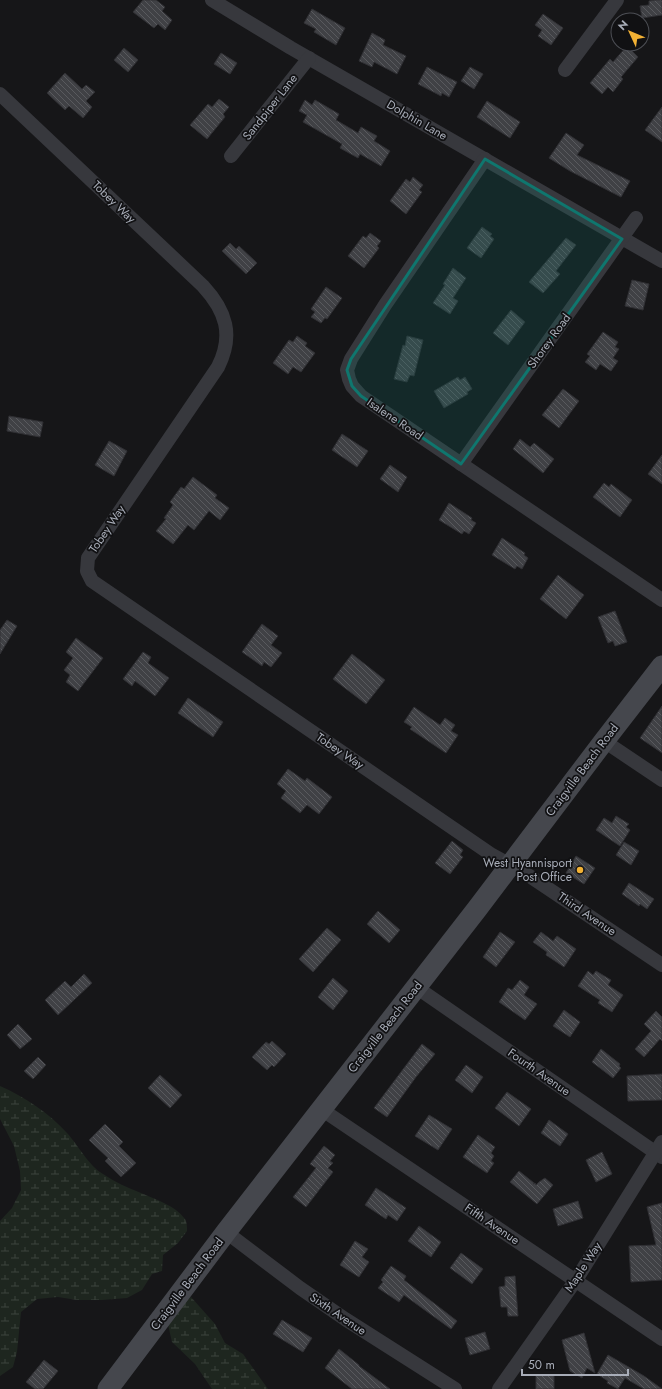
<svg xmlns="http://www.w3.org/2000/svg" width="662" height="1389" font-family="Jost,sans-serif">
<style>
.wetland{fill:url(#wetland-marsh)}
.building{fill:url(#building-back-hatch);stroke:#303034}
.lines{fill:none;stroke-linecap:round;stroke-linejoin:round}
.minor{stroke:#37383d;stroke-width:14}
.secondary{stroke:#45474d;stroke-width:21}
.marked{fill:#0f766e;fill-opacity:0.2;stroke:#0f766e;stroke-width:3;stroke-linejoin:round}
.poi-dot{fill:#f2b134;stroke:#111113;stroke-width:1.5}
.labels{text-anchor:middle;dominant-baseline:central;stroke-width:3.5;stroke-linejoin:round;paint-order:stroke}
.street-label{font-size:12px;fill:#a8adb8;stroke:#111113}
.poi-label{font-size:12px;fill:#a8adb8;stroke:#111113;text-anchor:end}
</style>
<defs>
<pattern id="wetland-marsh" width="20" height="14" patternUnits="userSpaceOnUse"><rect width="20" height="14" fill="#1e261f"/><path d="M1 5h8M5 5V1M11 12h8M15 12V8" fill="none" stroke="#3c433d"/></pattern>
<pattern id="building-back-hatch" width="6" height="6" patternUnits="userSpaceOnUse"><rect width="6" height="6" fill="#404145"/><path d="M-1 5l2 2M0 0l6 6M5-1l2 2" fill="none" stroke="#595a5e"/></pattern>
</defs>
<rect width="100%" height="100%" fill="#161618"/>
<g class="wetland">
<path d="M0,1086c25,11 49,27 67,47 11,12 22,33 36,41 12,8 25,14 38,19 15,7 34,12 44,26 2,3 2,8 2,12l-9,12 -15,12 -1,16 -10,3 -10,16 -15,8 -25,2h-25l-19,-3 -21,2 -16,13 -4,40 -4,15 -13,9v-155l12,-13 9,-18 -1,-19 -6,-25 -14,-27z"/>
<polygon points="191,1297 215,1324 225,1343 243,1354 268,1389 212,1389 195,1364 172,1342 166,1316 177,1305"/>
</g>
<g class="building">
<polygon points="143,0 156,0 165,7 162,11 172,20 165,30 158,24 154,28 133,12"/>
<polygon points="656,0 662,0 662,15 642,18 640,6 649,5 649,1"/>
<polygon points="312,9 345,28 336,45 314,32 316,29 304,23"/>
<polygon points="543,14 563,28 551,45 538,36 542,30 535,25"/>
<polygon points="372,33 385,40 383,45 406,56 397,74 374,62 372,67 359,61"/>
<polygon points="627,46 638,57 621,77 623,79 613,92 608,87 602,94 590,83 610,59 613,62"/>
<polygon points="124,48 138,60 128,72 114,60"/>
<polygon points="221,53 237,63 230,74 214,64"/>
<polygon points="427,67 457,82 449,97 442,93 441,96 418,84"/>
<polygon points="470,67 483,74 474,89 461,81"/>
<polygon points="65,73 82,89 86,85 95,92 86,101 92,107 83,118 69,106 65,110 47,93"/>
<polygon points="219,99 229,107 223,114 225,117 207,139 190,125 208,104 212,107"/>
<polygon points="305,100 312,105 315,100 339,114 336,120 358,133 361,127 377,136 374,141 390,151 381,166 360,154 358,158 340,148 342,144 303,122 307,115 299,111"/>
<polygon points="487,101 520,122 510,138 477,117"/>
<polygon points="662,107 662,142 645,130"/>
<polygon points="566,133 584,145 577,155 630,181 621,197 570,171 549,158"/>
<polygon points="413,177 423,185 419,190 422,192 406,214 390,201 406,179 410,182"/>
<polygon points="482,227 492,234 490,236 494,239 481,258 467,248"/>
<polygon points="370,233 381,241 377,246 379,248 364,268 348,256 363,236 366,238"/>
<polygon points="566,238 576,245 556,271 560,274 543,293 529,282"/>
<polygon points="230,243 236,249 239,246 257,263 246,274 222,251"/>
<polygon points="453,268 466,278 453,298 458,301 450,314 433,303 445,285 443,284"/>
<polygon points="632,280 649,284 643,310 625,306"/>
<polygon points="326,287 342,298 327,319 325,318 321,323 311,317 315,312 311,309"/>
<polygon points="511,310 525,322 508,345 493,333"/>
<polygon points="603,332 618,342 615,347 619,349 613,358 618,361 611,371 600,364 596,370 585,362 590,356 587,354"/>
<polygon points="297,336 307,343 305,346 315,353 301,372 293,367 288,374 273,363 289,340 293,342"/>
<polygon points="407,336 423,340 414,376 410,375 407,382 394,379 403,345 405,346"/>
<polygon points="458,377 460,380 465,377 472,389 467,392 468,394 444,408 434,391"/>
<polygon points="563,389 579,401 559,428 542,415"/>
<polygon points="9,416 43,422 40,437 7,431"/>
<polygon points="342,434 368,451 357,467 332,450"/>
<polygon points="520,439 530,447 534,443 554,459 543,473 513,449"/>
<polygon points="109,441 127,451 114,476 95,465"/>
<polygon points="662,455 662,484 648,474"/>
<polygon points="390,465 407,477 398,492 380,479"/>
<polygon points="193,477 217,495 215,498 229,508 220,520 209,511 194,530 188,525 173,544 156,531 166,519 164,518 173,505 170,502 181,487 184,489"/>
<polygon points="604,483 609,487 611,484 632,500 620,517 593,497"/>
<polygon points="449,503 472,518 471,520 476,523 469,534 464,531 462,534 439,520"/>
<polygon points="502,538 525,553 524,555 528,558 522,569 517,566 515,569 492,555"/>
<polygon points="558,575 584,595 566,619 540,599"/>
<polygon points="615,611 627,642 615,646 613,641 608,643 598,617"/>
<polygon points="7,620 17,626 0,654 0,630"/>
<polygon points="262,624 278,636 271,645 282,653 271,667 264,662 262,666 242,652"/>
<polygon points="76,638 103,658 78,691 66,682 70,675 64,670 73,658 66,652"/>
<polygon points="143,652 151,657 148,663 169,678 155,696 135,681 132,686 123,679"/>
<polygon points="352,654 385,680 366,704 333,679"/>
<polygon points="188,698 223,722 213,737 178,713"/>
<polygon points="662,706 662,753 640,738"/>
<polygon points="414,707 440,725 445,718 455,725 451,731 458,735 446,753 410,729 412,727 404,722"/>
<polygon points="288,769 305,781 307,778 332,797 319,814 307,805 300,813 281,798 286,791 277,784"/>
<polygon points="616,816 629,824 626,827 630,830 620,846 596,830 604,818 612,823"/>
<polygon points="452,841 463,850 460,855 463,857 450,874 435,863"/>
<polygon points="624,842 639,851 631,865 616,855"/>
<polygon points="576,856 595,868 584,884 566,873"/>
<polygon points="629,883 654,899 647,909 640,904 639,906 622,894"/>
<polygon points="378,911 400,930 389,943 367,924"/>
<polygon points="327,928 341,940 313,972 299,959"/>
<polygon points="500,932 515,942 496,967 483,957"/>
<polygon points="541,932 553,941 557,936 576,949 564,967 546,955 547,952 533,942"/>
<polygon points="588,971 593,975 596,971 611,980 608,985 623,995 612,1012 598,1003 600,1000 578,986"/>
<polygon points="84,974 92,983 58,1015 45,1000 65,981 71,987"/>
<polygon points="333,978 348,991 333,1010 318,997"/>
<polygon points="520,980 529,987 524,995 537,1004 525,1020 499,1002 508,988 512,990"/>
<polygon points="564,1010 580,1022 570,1037 553,1026"/>
<polygon points="656,1011 662,1017 662,1041 660,1039 644,1057 635,1049 651,1031 644,1024"/>
<polygon points="18,1024 32,1039 20,1049 7,1035"/>
<polygon points="272,1041 286,1054 274,1067 272,1065 267,1070 252,1057 266,1042 269,1044"/>
<polygon points="422,1044 435,1054 416,1077 387,1117 374,1108"/>
<polygon points="601,1049 620,1064 619,1066 621,1068 613,1078 592,1062"/>
<polygon points="38,1057 46,1065 33,1079 24,1071"/>
<polygon points="466,1065 483,1077 472,1093 455,1080"/>
<polygon points="662,1074 662,1100 628,1101 627,1076"/>
<polygon points="160,1075 182,1095 170,1108 148,1088"/>
<polygon points="507,1092 531,1109 519,1126 495,1108"/>
<polygon points="429,1115 452,1129 438,1150 415,1136"/>
<polygon points="549,1120 568,1134 560,1146 541,1133"/>
<polygon points="105,1124 123,1142 119,1146 136,1163 121,1177 105,1161 108,1158 89,1140"/>
<polygon points="478,1135 495,1147 491,1153 494,1156 491,1161 494,1163 487,1173 463,1157"/>
<polygon points="324,1146 335,1155 330,1161 333,1163 328,1168 333,1172 306,1207 293,1197 316,1168 310,1164"/>
<polygon points="602,1152 612,1174 596,1182 586,1160"/>
<polygon points="519,1171 534,1183 533,1184 535,1183 536,1185 539,1182 545,1178 553,1185 537,1204 510,1182"/>
<polygon points="376,1188 406,1208 397,1221 388,1215 386,1219 365,1205"/>
<polygon points="578,1201 583,1218 558,1226 553,1209"/>
<polygon points="662,1203 662,1280 631,1282 629,1246 656,1245 647,1207"/>
<polygon points="419,1226 441,1242 431,1257 408,1241"/>
<polygon points="355,1241 368,1249 362,1257 369,1262 359,1277 340,1265"/>
<polygon points="461,1253 483,1269 472,1284 450,1268"/>
<polygon points="391,1266 406,1276 404,1280 457,1321 451,1329 404,1295 399,1302 378,1288 383,1282 381,1280"/>
<polygon points="515,1276 518,1316 508,1316 507,1307 501,1307 499,1287 505,1286 505,1277"/>
<polygon points="282,1320 312,1338 303,1352 273,1334"/>
<polygon points="485,1332 490,1349 470,1355 465,1338"/>
<polygon points="584,1333 595,1373 587,1368 582,1378 570,1371 562,1340"/>
<polygon points="339,1349 359,1365 359,1366 390,1389 352,1389 325,1368"/>
<polygon points="608,1355 644,1376 662,1389 644,1389 625,1378 618,1389 607,1383 608,1381 597,1374"/>
<polygon points="44,1360 58,1371 43,1389 35,1389 26,1382"/>
<rect x="536" y="1375" width="18" height="14"/>
</g>
<g class="lines">
<g class="minor">
<polyline points="212,0 291,48 662,261"/>
<polyline points="565,70 617,0"/>
<path d="M0,94l203,192c23,25 31,49 15,81l-130,191 -1,13 5,10 400,274 33,18 137,92"/>
<polyline points="231,156 309,58"/>
<polyline points="485,159 385,305 351,359 347,370 349,379 352,386 361,396 662,600"/>
<polyline points="461,464 636,218"/>
<polyline points="604,741 662,780"/>
<polyline points="416,987 662,1157"/>
<polyline points="321,1109 662,1339"/>
<polyline points="226,1232 300,1288 345,1319 455,1389"/>
<polyline points="499,1389 576,1280 662,1142"/>
</g>
<polyline class="secondary" points="108,1389 226,1232 477,909 604,741 662,666"/>
</g>
<path class="marked" d="M485,159l137,80 -161,225 -100,-68 -9,-10 -5,-16 4,-11z"/>
<circle class="poi-dot" cx="580" cy="870" r="4"/>
<g class="labels">
<g class="street-label">
<text transform="translate(270 107) rotate(-52)">Sandpiper Lane</text>
<text transform="translate(417 120) rotate(30)">Dolphin Lane</text>
<text transform="translate(114 202) rotate(44)">Tobey Way</text>
<text transform="translate(549 341) rotate(-54)">Shorey Road</text>
<text transform="translate(395 419) rotate(34)">Isalene Road</text>
<text transform="translate(107 529) rotate(-56)">Tobey Way</text>
<text transform="translate(340 751) rotate(34)">Tobey Way</text>
<text transform="translate(582 770) rotate(-53)">Craigville Beach Road</text>
<text transform="translate(587 914) rotate(34)">Third Avenue</text>
<text transform="translate(385 1027) rotate(-52)">Craigville Beach Road</text>
<text transform="translate(539 1072) rotate(35)">Fourth Avenue</text>
<text transform="translate(492 1224) rotate(34)">Fifth Avenue</text>
<text transform="translate(583 1267) rotate(-57)">Maple Way</text>
<text transform="translate(187 1284) rotate(-53)">Craigville Beach Road</text>
<text transform="translate(338 1314) rotate(34)">Sixth Avenue</text>
</g>
<g class="poi-label">
<text x="572" y="863">West Hyannisport<tspan x="572" dy="14">Post Office</tspan></text>
</g>
</g>
<g transform="translate(630 32) rotate(314)"><circle r="19" fill="#111113" stroke="#4d4f55"/>
<path d="M0-3L7 15L0 10L-7 15Z" fill="#f2b134"/>
<text y="-6" font-size="11" font-weight="bold" text-anchor="middle" fill="#a8adb8">N</text>
</g>
<path d="M522 1369v6h106v-6" fill="none" stroke="#a8adb8" stroke-width="2"/>
<text x="528" y="1369" font-size="12" fill="#a8adb8" stroke="#111113" stroke-width="3" paint-order="stroke">50 m</text>
</svg>
